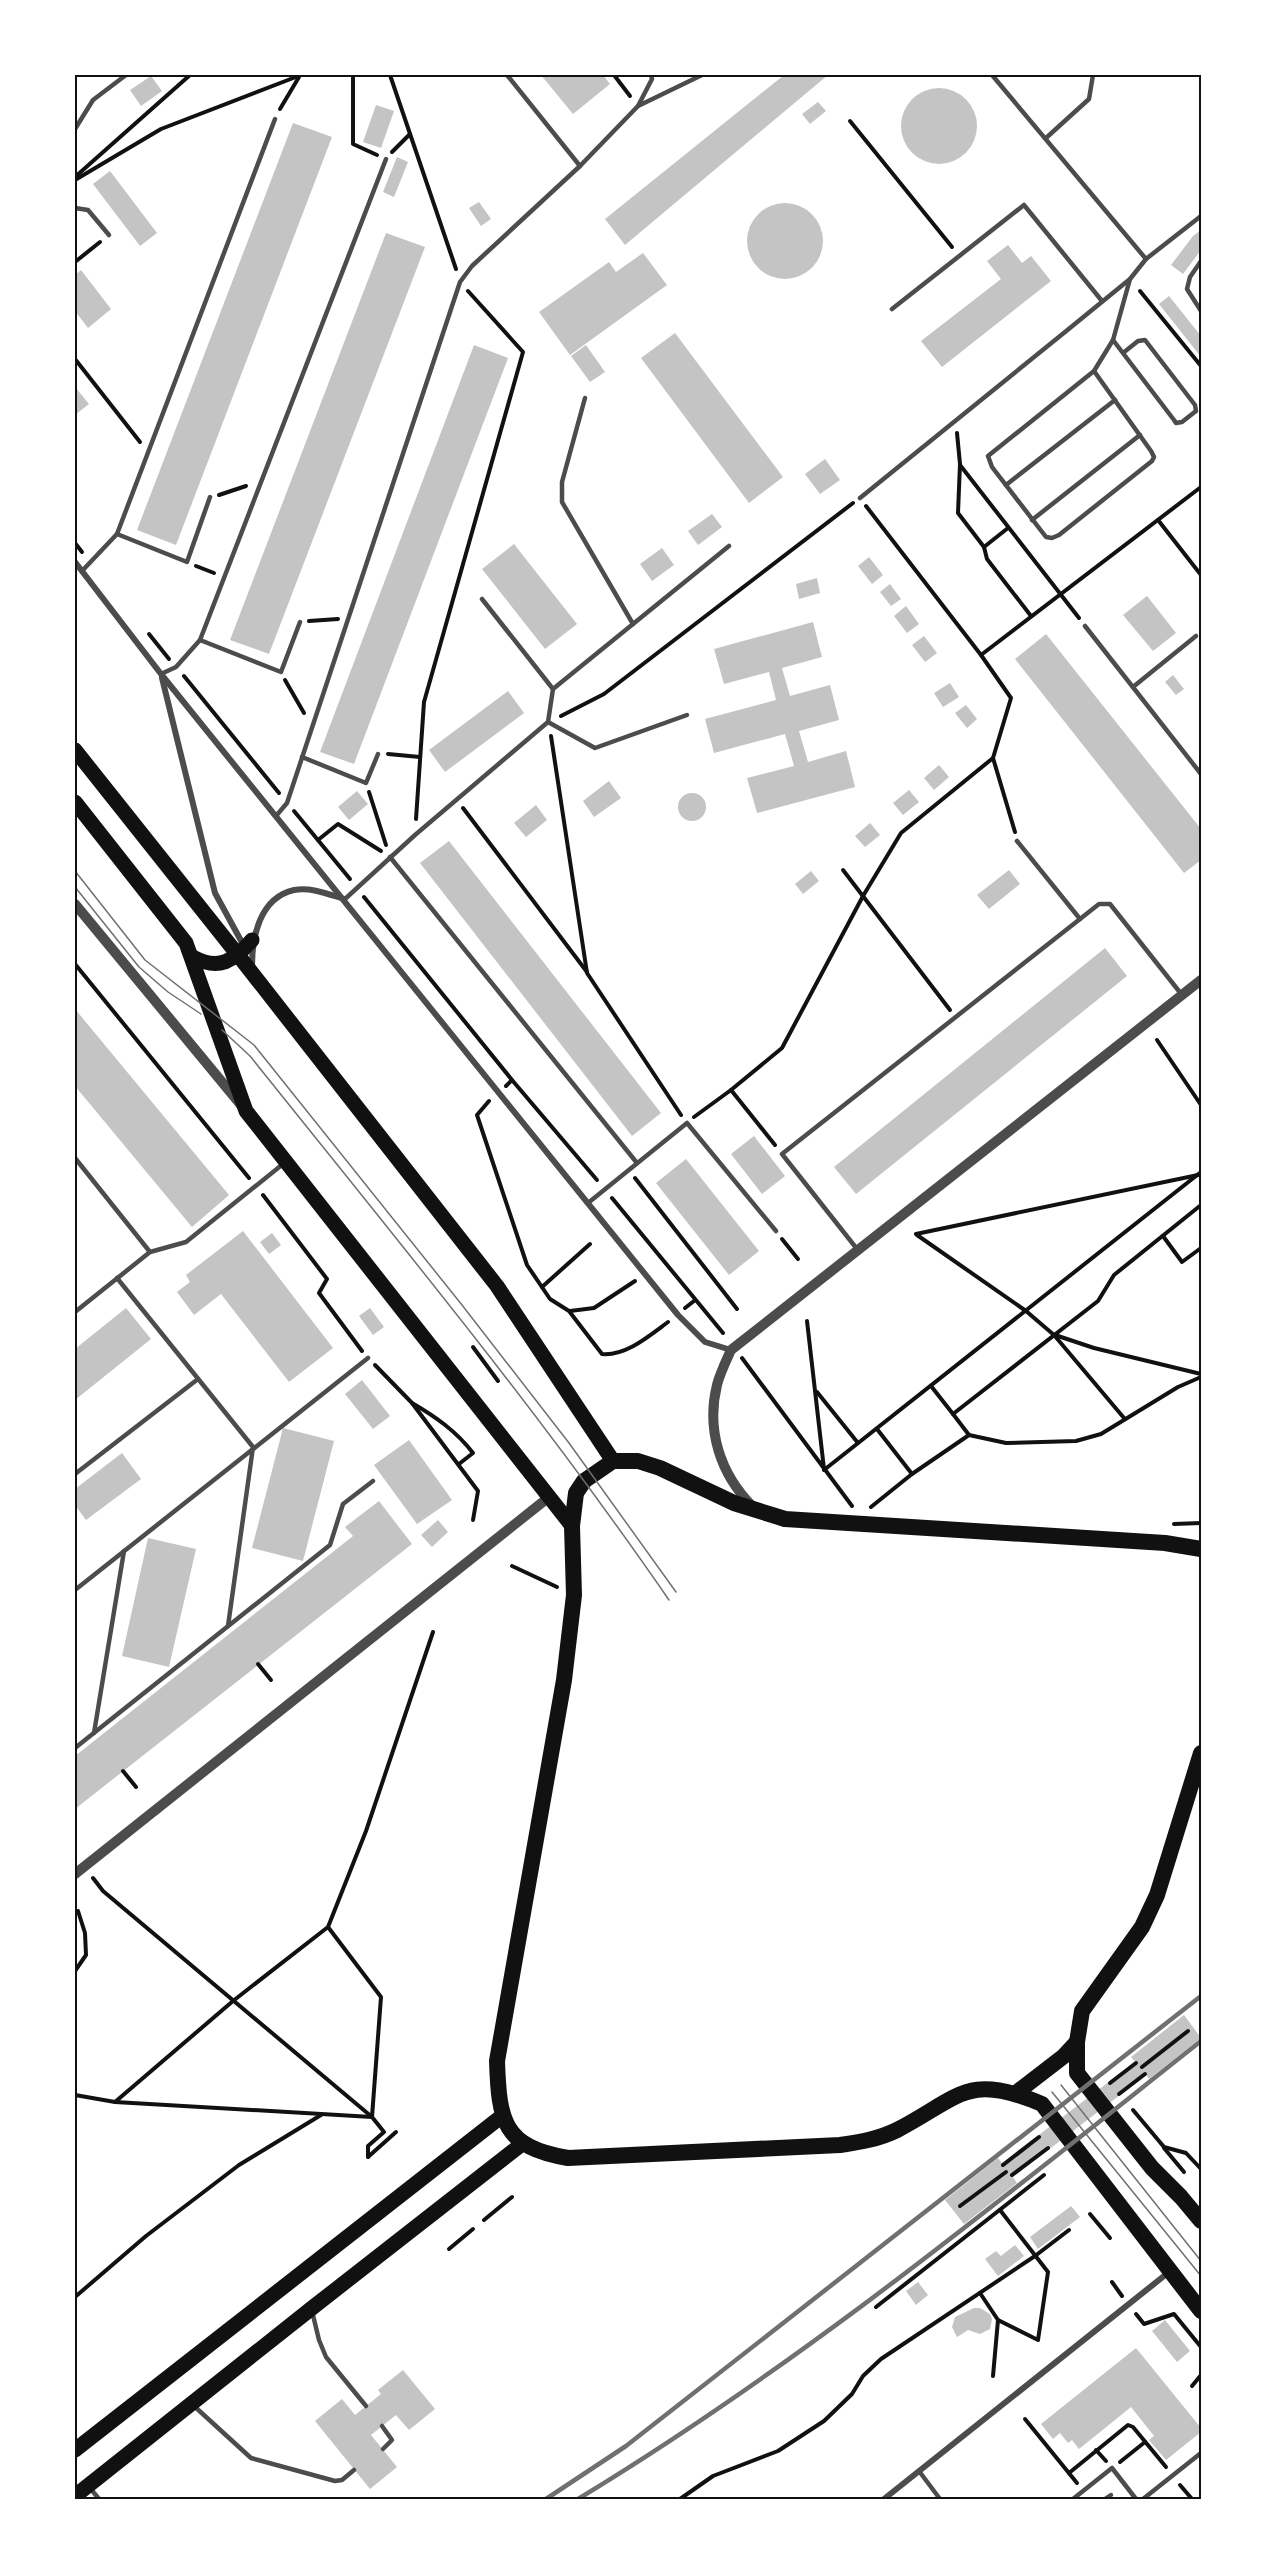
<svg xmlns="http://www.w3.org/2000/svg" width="1276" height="2574" font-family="Ubuntu,sans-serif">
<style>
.building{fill:#c4c4c4}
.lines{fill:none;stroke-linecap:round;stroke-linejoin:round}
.path{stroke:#111;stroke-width:4}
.service{stroke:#4c4c4c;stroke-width:4.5}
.minor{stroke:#4c4c4c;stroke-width:6}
.tertiary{stroke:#4c4c4c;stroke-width:10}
.primary{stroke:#111;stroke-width:15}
.trunk{stroke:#111;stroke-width:16}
.tram{stroke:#707070;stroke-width:1.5}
.rail{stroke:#707070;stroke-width:4.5}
.neatline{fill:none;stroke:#111;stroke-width:2}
</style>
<rect width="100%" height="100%" fill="#fff"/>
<g class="building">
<polygon points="541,75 603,75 610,84 573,114"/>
<polygon points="784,75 828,75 625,245 605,219"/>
<polygon points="151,76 162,91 141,106 130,90"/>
<circle cx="939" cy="126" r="38"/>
<polygon points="818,102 826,111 810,124 802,114"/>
<polygon points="376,105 394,111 381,148 363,142"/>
<polygon points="293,123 332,137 176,545 137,530"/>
<polygon points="397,157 408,162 394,197 383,192"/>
<polygon points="110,171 157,233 140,246 93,184"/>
<polygon points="479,202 491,219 481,226 469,208"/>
<circle cx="785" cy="241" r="38"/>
<polygon points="1201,230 1201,250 1183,274 1171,265 1193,236"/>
<polygon points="386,233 425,247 269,654 230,640"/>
<polygon points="1008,245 1022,263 1031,256 1051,281 942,367 921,341 1001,279 987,261"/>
<polygon points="643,253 667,285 570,355 539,312 609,262 616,272"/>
<polygon points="81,270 111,309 88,328 75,311 75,275"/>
<polygon points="1169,296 1201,336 1201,357 1159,304"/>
<polygon points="675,333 783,477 749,503 641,358"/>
<polygon points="474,345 508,358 354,764 320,752"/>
<polygon points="586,345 605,372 590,382 571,356"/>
<polygon points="75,387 89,404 75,415"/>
<polygon points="825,459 840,480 820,494 805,474"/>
<polygon points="712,514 722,527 698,545 688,531"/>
<polygon points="514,544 577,624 545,649 482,569"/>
<polygon points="662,548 674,565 652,581 640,564"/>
<polygon points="869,557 883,575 872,584 858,566"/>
<polygon points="817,578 820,593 799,599 796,584"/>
<polygon points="890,584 901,599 891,606 880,592"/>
<polygon points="1147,596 1176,633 1153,651 1123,615"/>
<polygon points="906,606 919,624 907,633 894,616"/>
<polygon points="813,622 822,657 782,668 790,696 830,685 839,720 799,731 808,762 846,751 855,787 757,813 747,778 794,766 785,734 714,753 705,719 776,700 769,672 724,684 714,649"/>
<polygon points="1046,634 1201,829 1201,860 1184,873 1015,659"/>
<polygon points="924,636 937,653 925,662 912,645"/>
<polygon points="1173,675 1184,689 1176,695 1165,682"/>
<polygon points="950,683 959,697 943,707 934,693"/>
<polygon points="508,691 524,713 445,772 429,750"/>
<polygon points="966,705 977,719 967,728 955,713"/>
<polygon points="939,765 949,777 934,790 924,778"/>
<polygon points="609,781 621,798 594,817 583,801"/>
<polygon points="909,790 919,802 903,815 893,803"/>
<polygon points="357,791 368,804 349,820 338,807"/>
<circle cx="692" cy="807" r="14"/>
<polygon points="536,805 547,820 526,837 514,823"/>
<polygon points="870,823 880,835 865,847 855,836"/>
<polygon points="449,841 661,1113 632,1136 420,863"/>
<polygon points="1009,870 1020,884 989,909 977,895"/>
<polygon points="811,871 819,881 803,894 795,884"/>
<polygon points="1105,948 1127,976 856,1194 834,1167"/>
<polygon points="75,1009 229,1195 192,1227 75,1086"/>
<polygon points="754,1136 785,1176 762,1194 731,1154"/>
<polygon points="686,1159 759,1251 729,1275 656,1183"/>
<polygon points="243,1231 333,1348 289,1382 221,1294 194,1315 177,1292 190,1282 186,1275"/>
<polygon points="272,1233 281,1245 269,1254 260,1242"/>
<polygon points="126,1308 151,1339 75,1400 75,1349"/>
<polygon points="370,1308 384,1327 373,1335 359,1316"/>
<polygon points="362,1380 390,1416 373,1429 345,1394"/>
<polygon points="283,1428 334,1441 303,1561 252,1548"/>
<polygon points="409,1440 452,1500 417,1524 374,1465"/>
<polygon points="122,1453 141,1479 86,1520 75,1505 75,1489"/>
<polygon points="379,1501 412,1544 75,1809 75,1756 353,1536 345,1527"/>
<polygon points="438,1520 448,1532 432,1547 421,1535"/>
<polygon points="148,1538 196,1549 169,1667 122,1656"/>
<polygon points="1184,2015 1201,2038 1149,2079 1146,2075 1013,2177 1017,2183 964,2224 945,2200 998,2158 1002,2163 1135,2062 1131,2057"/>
<polygon points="1071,2206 1080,2217 1038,2249 1030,2237"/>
<polygon points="1015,2245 1024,2256 998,2276 985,2259 996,2251 1001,2256"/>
<polygon points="918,2282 928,2295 916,2305 906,2291"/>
<polygon points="974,2308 980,2308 990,2314 992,2319 990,2329 980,2334 968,2330 957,2337 952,2327 955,2317"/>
<polygon points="1165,2320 1190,2351 1177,2362 1152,2331"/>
<polygon points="1136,2348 1201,2428 1201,2432 1166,2460 1149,2440 1154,2436 1131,2407 1079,2449 1072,2440 1068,2443 1060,2433 1053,2439 1041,2424"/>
<polygon points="403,2370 435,2409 409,2430 396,2415 371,2435 397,2467 370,2489 315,2421 342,2399 355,2415 381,2394 378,2390"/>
</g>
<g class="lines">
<g class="path">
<polyline points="353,75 353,144 377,155"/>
<polyline points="390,75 456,269"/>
<polyline points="614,75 630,96"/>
<polyline points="280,109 299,77"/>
<polyline points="850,121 952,247"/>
<polyline points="392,152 410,134"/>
<polyline points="75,177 190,75"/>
<polyline points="75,180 161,129 301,75"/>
<polyline points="75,262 100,242"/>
<polyline points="1140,291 1201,366"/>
<polyline points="75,359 140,442"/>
<polyline points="957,433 960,464 958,513 984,547 987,559 1031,616"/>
<polyline points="960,465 1079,618"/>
<polyline points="219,495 246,486"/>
<polyline points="866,506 981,655"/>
<polyline points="1158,520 1201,575"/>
<polyline points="75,543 82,552"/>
<polyline points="984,547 1008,528"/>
<polyline points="196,566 214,573"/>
<polyline points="309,621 338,619"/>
<polyline points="149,634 169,659"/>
<polyline points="184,676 279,793"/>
<polyline points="285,680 304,713"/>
<polyline points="561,716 604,694 853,503"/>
<polyline points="551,736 587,973 681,1115"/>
<polyline points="388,754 420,757"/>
<polyline points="993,758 1015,832"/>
<polyline points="369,792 386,845"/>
<polyline points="463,808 587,972"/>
<polyline points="294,811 350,879"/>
<polyline points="416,819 424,702 523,352 468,291"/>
<polyline points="318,840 338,824 381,851"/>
<polyline points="843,870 950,1010"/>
<polyline points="364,897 512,1080 506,1086"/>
<polyline points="75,964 249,1178"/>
<polyline points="1157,1040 1201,1105"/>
<polyline points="512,1080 597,1180"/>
<polyline points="731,1090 782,1048 863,896 901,833 993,758 1011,698 981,655 1201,487"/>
<path d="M489,1101l-12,14 50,150 23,34 19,12 33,43c24,2 47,-18 66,-32"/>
<polyline points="694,1117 731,1090 775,1145"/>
<polyline points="635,1178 737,1309"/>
<polyline points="263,1195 327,1279 319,1293 362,1351"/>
<polyline points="612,1198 723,1333"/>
<polyline points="916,1234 1198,1175"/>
<polyline points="917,1235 1026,1311 1054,1335 1124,1418"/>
<polyline points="1163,1236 1182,1262 1201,1248"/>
<polyline points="782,1239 798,1259"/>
<polyline points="542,1287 590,1244"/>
<polyline points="685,1308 694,1301"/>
<polyline points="570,1311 594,1308 635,1281"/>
<polyline points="807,1321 824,1469"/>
<polyline points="1055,1335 1094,1348 1201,1374"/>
<polyline points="473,1347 498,1381"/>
<polyline points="742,1358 852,1506"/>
<polyline points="375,1365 412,1403"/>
<polyline points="931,1386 953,1414"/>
<polyline points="817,1392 858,1443"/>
<polyline points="877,1429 912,1474"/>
<polyline points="969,1435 953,1414 1098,1301 1114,1275 1201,1205"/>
<path d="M459,1464l14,-11c-17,-22 -37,-36 -61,-50l66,88 -5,29"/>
<polyline points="824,1470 1201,1172"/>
<polyline points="871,1507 912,1474 969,1435 1006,1443 1076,1441 1101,1434 1178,1387 1201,1377"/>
<polyline points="1174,1524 1201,1523"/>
<polyline points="512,1566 557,1587"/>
<polyline points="258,1664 271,1680"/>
<polyline points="123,1771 136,1787"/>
<polyline points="93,1878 103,1891 372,2117 384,2132 368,2146 368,2157"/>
<polyline points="75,1971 86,1955 85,1933 78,1911"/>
<polyline points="1142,2067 1188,2031"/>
<polyline points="1110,2083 1136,2063"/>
<polyline points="1119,2094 1145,2074"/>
<polyline points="75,2095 115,2102 372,2117 381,1997 328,1927"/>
<polyline points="115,2102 233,2001 328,1927 366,1831 433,1632"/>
<polyline points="1133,2110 1164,2147 1186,2153 1201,2169"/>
<polyline points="1164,2148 1184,2172"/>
<polyline points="368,2157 396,2132"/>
<polyline points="1003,2165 1039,2137"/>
<polyline points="1012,2175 1048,2148"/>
<polyline points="960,2206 1006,2172"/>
<polyline points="1090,2214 1110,2238"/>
<polyline points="484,2220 512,2197"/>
<polyline points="449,2249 473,2229"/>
<polyline points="1112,2282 1122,2296"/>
<polyline points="980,2293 998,2320"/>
<polyline points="75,2297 146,2236 239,2165 321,2115"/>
<polyline points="876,2307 1044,2175"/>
<polyline points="1136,2314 1144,2324 1174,2314 1201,2347"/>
<polyline points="993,2376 998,2320 1038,2340 1048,2272 1000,2210"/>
<polyline points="1192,2386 1201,2375"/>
<polyline points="1025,2419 1077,2483"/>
<polyline points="1096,2450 1106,2461"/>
<polyline points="1120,2462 1145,2442"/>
<polyline points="1069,2473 1128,2425 1133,2427 1166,2467"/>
<polyline points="1180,2485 1192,2499"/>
<polyline points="680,2499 713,2476 778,2451 824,2421 852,2394 863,2376 881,2359 1035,2256 1069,2230"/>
</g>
<g class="service">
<polyline points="507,75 580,166"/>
<polyline points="992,75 1146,259"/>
<polyline points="638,106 702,75"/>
<polyline points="75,129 93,100 126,75"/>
<polyline points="1046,138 1089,99 1093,75"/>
<polyline points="75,208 88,210 109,235"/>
<polyline points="1201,261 1190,277 1187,289 1201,311"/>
<polyline points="892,309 1024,205 1102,301"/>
<polyline points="1113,340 1174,420 1176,423 1182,422 1196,411 1195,405 1145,340 1138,341 1123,353"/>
<polyline points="1094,371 988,456 992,467 1046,537 1052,538 1059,535 1152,461 1154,457 1151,451 1094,371 1113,340 1130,279"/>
<polyline points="585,398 562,482 562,502 633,624"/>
<polyline points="1006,485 1115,400"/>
<polyline points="860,498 1065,332 1130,279 1146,259 1201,216"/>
<polyline points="1032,520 1140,435"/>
<polyline points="117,534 187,562 210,497"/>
<polyline points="82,571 117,534 275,119"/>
<polyline points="482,599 553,689"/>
<polyline points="1085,626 1201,774"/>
<polyline points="200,640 281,672 300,622"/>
<polyline points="161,674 176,667 200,640 386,159"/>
<polyline points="1133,687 1196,636"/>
<polyline points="548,722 595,748 687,715"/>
<polyline points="302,757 366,783 378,754"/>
<polyline points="276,816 287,803 460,282 472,266 580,166 638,106 652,79 651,75"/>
<polyline points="1017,841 1080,919"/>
<polyline points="390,857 637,1163"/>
<polyline points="345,899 415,835 548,722 553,689 729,546"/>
<polyline points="75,1158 150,1252"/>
<polyline points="588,1203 687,1123 776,1231"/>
<polyline points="857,1249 782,1154 1080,919 1099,904 1110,904 1182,995"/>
<polyline points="117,1278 253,1447 228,1626"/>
<polyline points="75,1312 150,1252 186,1242 283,1164"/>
<polyline points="75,1474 198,1379"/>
<polyline points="75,1590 368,1358"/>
<polyline points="94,1733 124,1551"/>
<polyline points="75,1748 330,1545 343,1504 373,1481"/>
<polyline points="312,2311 319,2340 326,2357 366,2406"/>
<polyline points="194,2406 251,2458 335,2481 342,2480 354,2470"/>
<polyline points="382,2426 392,2440 383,2449"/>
<polyline points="919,2471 940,2499"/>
<polyline points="90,2488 99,2499"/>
<polyline points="1073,2499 1112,2468 1136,2499"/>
<polyline points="1105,2499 1111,2495"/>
<polyline points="1143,2499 1201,2453"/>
</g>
<g class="minor">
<polyline points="75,562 161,674 678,1315 705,1342 731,1350"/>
<polyline points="162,678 215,893 245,948"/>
<path d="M252,966c0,-28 7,-68 42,-76 17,-3 34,4 50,9"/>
<polyline points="884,2499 1169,2272"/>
</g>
<g class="tertiary">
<polyline points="75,904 241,1105"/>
<path d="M753,1507c-33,-33 -47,-77 -36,-122 3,-12 9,-24 14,-35l470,-370"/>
<polyline points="75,1874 549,1497"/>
</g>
<g class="primary">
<polyline points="75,750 238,955 497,1286 613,1461"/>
<polyline points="75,802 186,943 246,1111 572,1526"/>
<path d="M193,957c26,14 41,4 59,-17"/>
<polyline points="75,2450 502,2116"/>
<polyline points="75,2496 312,2308 522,2144"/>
</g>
<g class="trunk">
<path d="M1201,1549l-36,-6 -380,-24 -51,-16 -74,-35 -22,-7h-25l-29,20 -8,12 -4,33 2,69 -10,85 -67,381c2,60 6,86 71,97l272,-13c20,-3 39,-6 57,-15 63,-33 70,-58 145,-26l159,207"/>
<polyline points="1201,1753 1157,1895 1142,1927 1082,2011 1077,2042 1077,2073 1152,2168 1181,2197 1201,2221"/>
<polyline points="1016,2093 1064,2056 1077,2042"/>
</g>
<g class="tram">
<polyline points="75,871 145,960 254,1045 462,1305 569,1443 676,1592"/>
<polyline points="75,887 139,967 168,992 201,1014"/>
<path d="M222,1030l28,26c143,179 289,355 419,544"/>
<polyline points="1061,2085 1201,2261"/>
<polyline points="1052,2092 1201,2276"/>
</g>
<g class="rail">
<polyline points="546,2499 626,2446 1201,1996"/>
<path d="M578,2499c221,-134 421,-298 623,-458"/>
</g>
</g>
<rect width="1276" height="2574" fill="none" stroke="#ffffff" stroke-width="153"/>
<rect x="76" y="76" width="1124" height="2422" class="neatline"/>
</svg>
